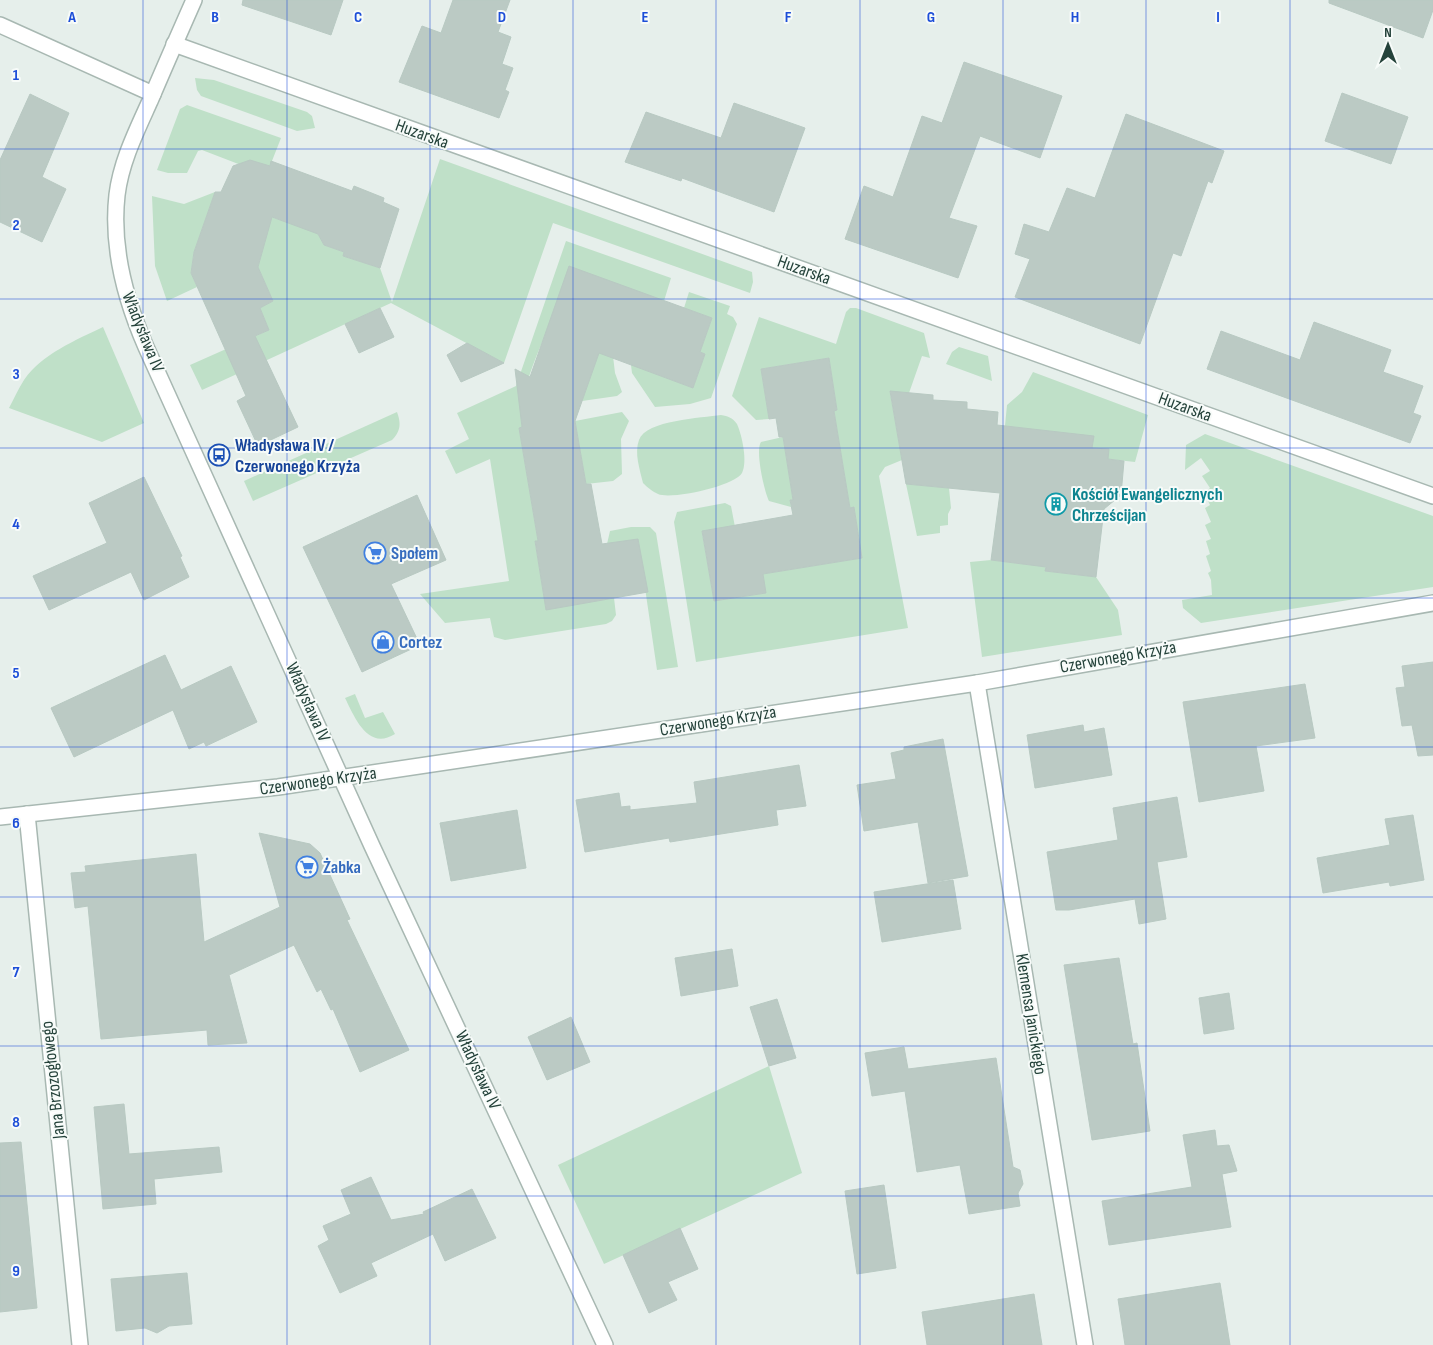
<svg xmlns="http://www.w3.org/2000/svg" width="1433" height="1345" font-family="'Sofia Sans Condensed',sans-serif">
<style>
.green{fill:#bfe0c8}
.building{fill:#bbcac4;stroke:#b8c9c2}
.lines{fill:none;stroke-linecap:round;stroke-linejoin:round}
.minor-casing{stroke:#a8b8b2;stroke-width:18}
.minor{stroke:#fff;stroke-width:15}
.grid{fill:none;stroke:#1d4ed8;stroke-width:1;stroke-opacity:0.55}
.labels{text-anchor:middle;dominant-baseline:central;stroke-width:4;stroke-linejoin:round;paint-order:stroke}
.street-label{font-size:18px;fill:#24423a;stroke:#f7fbf9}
.transit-label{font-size:18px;font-weight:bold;fill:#164399;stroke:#f7fbf9;text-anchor:start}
.culture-label{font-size:18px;font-weight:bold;fill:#0d838f;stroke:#f7fbf9;text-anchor:start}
.shop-label{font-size:18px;font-weight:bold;fill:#366cbe;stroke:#f7fbf9;text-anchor:start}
.grid-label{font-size:16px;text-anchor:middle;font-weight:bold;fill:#1d4ed8;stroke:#f7fbf9;stroke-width:4;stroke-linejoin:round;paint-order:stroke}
</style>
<rect width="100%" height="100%" fill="#e6efeb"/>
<g class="green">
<polygon points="195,78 214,80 307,112 312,116 315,128 297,131 201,96 197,90"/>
<polygon points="187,105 281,138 270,166 254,170 202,150 198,151 187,173 168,173 157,170 180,109"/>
<polygon points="440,159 752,272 753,282 750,293 553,223 504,363 391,303 202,390 190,365 269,330 260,308 273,301 258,267 271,217 317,232 324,245 344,252 343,256 380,268 392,302"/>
<polygon points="215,192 194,252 191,273 197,287 167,301 155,266 152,196 184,204"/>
<path d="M566,241l105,37 -7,23 -112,16c-12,34 -34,73 -30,110l-3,1 19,113 -3,1 11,67 68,-11 2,17 -4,6 -6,3 -101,16 -11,-3 -4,-19 -45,5 -25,-29 89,-13 -19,-122 -34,15 -11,-23 24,-12 -12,-26 59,-27z"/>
<polygon points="689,292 730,306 727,314 733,317 737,324 711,398 690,404 655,407 632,373 630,357 640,368 693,388 705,354 700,352 712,318 684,308"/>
<polygon points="850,308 856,308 924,333 930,358 922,356 909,393 890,392 902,460 885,467 879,476 908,628 696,662 674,522 677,512 725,503 731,506 735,527 702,532 714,601 765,593 763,574 862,558 854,507 850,508 834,411 837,410 829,358 761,369 769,419 756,420 732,396 759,317 836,344 846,312"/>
<path d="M103,327l41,96 -42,19 -93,-34c5,-9 9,-19 15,-28 18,-26 52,-40 79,-53z"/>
<polygon points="959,347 988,356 992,381 946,364 952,352"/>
<polygon points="599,351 613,356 615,373 622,392 617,396 582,401"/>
<polygon points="1033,372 1148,415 1135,462 1108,459 1108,449 1092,448 1093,436 1002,456 1007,405 1022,392"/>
<path d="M397,412c4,11 4,19 -5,28l-139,61 -9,-20z"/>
<polygon points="622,412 629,421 621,439 622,474 613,481 586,484 575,421"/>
<path d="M721,415c7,1 12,3 16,9 5,11 11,38 5,49 -7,13 -71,27 -84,21 -5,-2 -11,-7 -15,-11 -3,-13 -9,-30 -4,-43 7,-20 63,-22 82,-25z"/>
<polygon points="1205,434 1433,516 1433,587 1201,623 1183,608 1182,600 1212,595 1211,580 1208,573 1211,571 1206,556 1210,554 1206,541 1211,539 1205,525 1211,522 1205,508 1210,505 1204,493 1210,488 1202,476 1210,471 1201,458 1185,470 1186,445"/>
<path d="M783,437l10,63h-3l1,7 -22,-6c-5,-10 -14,-51 -8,-59z"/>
<polygon points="906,484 949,488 951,508 948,514 948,525 940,526 940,533 917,536"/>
<polygon points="631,527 650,527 656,533 678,667 657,670 638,540 607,544 610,531"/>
<polygon points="1047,555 1045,571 1096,577 1118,610 1122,635 982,657 970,562 991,560 1031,565"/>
<path d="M355,694l10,24 18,-6 12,22c-27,17 -40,-16 -50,-36z"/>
<polygon points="769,1066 802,1173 604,1264 558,1165"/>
</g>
<g class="building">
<polygon points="243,0 343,0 331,35 242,5"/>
<polygon points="453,0 510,0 498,32 511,37 502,64 513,68 505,90 509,92 499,118 399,82 422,26 441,33"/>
<polygon points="1329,0 1433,0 1433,10 1423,38 1329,3"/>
<polygon points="964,62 1062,96 1040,158 980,136 949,218 977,226 958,278 845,239 864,186 893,197 922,116 942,123"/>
<polygon points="1342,93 1408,117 1391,164 1325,141"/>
<polygon points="30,94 69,113 42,177 66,189 42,242 0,222 0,160"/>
<polygon points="734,103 805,128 774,212 682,178 681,181 625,162 646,112 721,138"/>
<polygon points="1126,114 1224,151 1212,183 1208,181 1181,256 1173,253 1140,344 1015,297 1030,259 1015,254 1024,224 1049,232 1067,188 1095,198"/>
<polygon points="250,160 270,166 271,161 352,191 354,186 384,198 383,202 399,209 380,268 343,256 344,252 324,245 318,234 272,217 258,267 273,301 260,308 269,330 255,336 298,427 258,446 237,401 246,396 191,273 194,252 215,192 221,192 233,166"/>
<polygon points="569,266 712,318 700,352 705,354 693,388 599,353 575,421 586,484 591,484 602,544 638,539 648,592 546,610 535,541 538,541 519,428 522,427 515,369 530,377"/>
<polygon points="380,308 394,337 359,353 345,324"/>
<polygon points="1314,322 1391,350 1383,372 1423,386 1413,413 1421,416 1410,443 1207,369 1221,331 1300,360"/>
<polygon points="467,343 504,363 461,382 447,355"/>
<polygon points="829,358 837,410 834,411 850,508 854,507 862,558 763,574 766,593 714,601 702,531 793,515 790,500 793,500 783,437 779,437 776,418 769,419 761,369"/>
<polygon points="890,391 933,395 933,400 967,402 967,409 998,412 997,425 1094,436 1092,448 1109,449 1108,459 1124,461 1121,495 1104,509 1096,577 1045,571 1046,567 991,560 1000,493 906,484"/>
<polygon points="144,477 182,556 180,557 189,577 144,600 131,572 49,610 33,576 107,543 89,503"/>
<polygon points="417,495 446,560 391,584 420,645 362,672 303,547"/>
<polygon points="165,655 181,690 231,666 257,722 206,746 204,742 189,749 173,710 74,757 51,708"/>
<polygon points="1433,662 1433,755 1418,756 1412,725 1402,726 1396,688 1405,687 1402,666"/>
<polygon points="1305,684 1315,738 1256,746 1264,791 1199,802 1183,702"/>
<polygon points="1083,725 1084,732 1104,728 1112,775 1035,788 1027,735"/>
<polygon points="943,739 968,876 928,883 918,822 864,831 857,785 896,779 891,753 904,750 904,747"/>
<polygon points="799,765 806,806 776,810 778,825 670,842 669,838 585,852 576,800 619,793 621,807 630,806 630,810 697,803 694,782"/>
<polygon points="1177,797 1187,857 1157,862 1166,919 1139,924 1135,899 1069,910 1056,910 1047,852 1118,840 1113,808"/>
<polygon points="517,810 526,868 451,881 440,823"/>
<polygon points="1413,815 1424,880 1390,886 1389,882 1323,893 1317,858 1390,845 1385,819"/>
<polygon points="259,833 310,844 320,853 350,919 347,920 409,1050 360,1072 333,1009 331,1010 321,989 317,992 294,945 229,975 247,1043 208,1045 207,1030 101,1039 88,906 75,908 71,873 86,872 85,866 196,854 204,942 280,907"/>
<polygon points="953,880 961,929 882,942 874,892"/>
<polygon points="732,949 738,986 681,996 675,958"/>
<polygon points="1119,958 1133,1044 1137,1043 1150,1131 1092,1140 1064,965"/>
<polygon points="1229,993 1234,1029 1204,1034 1199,998"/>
<polygon points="777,999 796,1058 769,1066 750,1007"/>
<polygon points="571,1017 590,1062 547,1080 528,1037"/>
<polygon points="904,1047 908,1069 996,1058 1013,1167 1020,1170 1023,1184 1018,1193 1020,1206 969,1214 960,1165 917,1172 905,1091 872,1096 865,1053"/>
<polygon points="124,1104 129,1154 219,1147 222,1172 154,1179 156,1204 103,1209 94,1107"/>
<polygon points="1215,1130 1217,1146 1229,1145 1237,1171 1222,1174 1231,1227 1109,1245 1102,1201 1192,1187 1183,1135"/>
<polygon points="21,1142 37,1308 0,1312 0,1143"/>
<polygon points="371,1177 391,1220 424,1214 423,1212 472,1189 496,1238 445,1261 433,1234 371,1263 377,1276 340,1293 318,1246 329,1240 323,1226 351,1214 341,1190"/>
<polygon points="884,1185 896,1268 857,1274 845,1191"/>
<polygon points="680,1228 698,1269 668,1282 677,1300 649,1313 623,1255"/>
<polygon points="187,1273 192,1324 169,1326 157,1333 145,1328 116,1331 111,1279"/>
<polygon points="1220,1283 1230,1345 1125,1345 1118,1299"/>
<polygon points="1034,1294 1042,1345 927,1345 922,1312"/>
</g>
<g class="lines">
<g class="minor-casing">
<g id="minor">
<path d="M194,0c-15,34 -30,68 -44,101 -14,31 -29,61 -33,94 -6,53 8,104 29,152l226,499 233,499"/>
<polyline points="0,25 153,94"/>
<polyline points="174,44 1433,496"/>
<polyline points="977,683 1085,1345"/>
<polyline points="27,814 80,1345"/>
<polyline points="0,817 278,787 977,683 1433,603"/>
</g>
</g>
<use href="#minor" class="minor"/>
</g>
<path class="grid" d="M143,0v1345M287,0v1345M430,0v1345M573,0v1345M716,0v1345M860,0v1345M1003,0v1345M1146,0v1345M1290,0v1345M0,149h1433M0,299h1433M0,448h1433M0,598h1433M0,747h1433M0,897h1433M0,1046h1433M0,1196h1433"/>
<defs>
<g id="bus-ring" transform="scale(1.125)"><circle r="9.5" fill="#f7fbf9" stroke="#1a4fb4" stroke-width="1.5"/><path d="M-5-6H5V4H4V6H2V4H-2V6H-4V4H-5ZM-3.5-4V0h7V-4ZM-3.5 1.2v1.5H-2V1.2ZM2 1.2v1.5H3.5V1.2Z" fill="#1a4fb4"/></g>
<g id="building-ring" transform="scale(1.125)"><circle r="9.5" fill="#f7fbf9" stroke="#0f9aa8" stroke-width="1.5"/><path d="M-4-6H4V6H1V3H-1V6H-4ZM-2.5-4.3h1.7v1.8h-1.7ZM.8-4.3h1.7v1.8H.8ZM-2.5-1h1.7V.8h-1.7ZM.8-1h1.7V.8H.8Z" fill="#0f9aa8"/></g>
<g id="supermarket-ring" transform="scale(1.125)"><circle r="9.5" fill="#f7fbf9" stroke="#3f7fe0" stroke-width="1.5"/><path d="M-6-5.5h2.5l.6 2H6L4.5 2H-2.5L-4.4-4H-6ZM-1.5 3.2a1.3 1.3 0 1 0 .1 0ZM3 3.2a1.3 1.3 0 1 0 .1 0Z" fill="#3f7fe0"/></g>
<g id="shop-ring" transform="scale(1.125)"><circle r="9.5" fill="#f7fbf9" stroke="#3f7fe0" stroke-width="1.5"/><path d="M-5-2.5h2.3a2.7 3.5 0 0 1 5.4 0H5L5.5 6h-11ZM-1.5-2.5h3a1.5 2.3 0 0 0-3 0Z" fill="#3f7fe0"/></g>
</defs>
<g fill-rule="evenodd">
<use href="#bus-ring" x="219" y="455"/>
<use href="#building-ring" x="1056" y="504"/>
<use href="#supermarket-ring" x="375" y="553"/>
<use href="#shop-ring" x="383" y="642"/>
<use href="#supermarket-ring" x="307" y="867"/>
</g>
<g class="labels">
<g class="street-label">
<text transform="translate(422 134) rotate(20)">Huzarska</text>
<text transform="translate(804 270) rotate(20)">Huzarska</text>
<text transform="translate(143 332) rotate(68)">Władysława IV</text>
<text transform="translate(1185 407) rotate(20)">Huzarska</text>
<text transform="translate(1118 657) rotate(-10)">Czerwonego Krzyża</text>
<text transform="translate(308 702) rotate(66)">Władysława IV</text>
<text transform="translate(718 721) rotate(-9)">Czerwonego Krzyża</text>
<text transform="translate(318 781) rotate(-8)">Czerwonego Krzyża</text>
<text transform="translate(1031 1014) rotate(81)">Klemensa Janickiego</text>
<text transform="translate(478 1070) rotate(65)">Władysława IV</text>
<text transform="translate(53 1080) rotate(-96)">Jana Brzozogłowego</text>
</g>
<g class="transit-label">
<text x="235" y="445">Władysława IV /<tspan x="235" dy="21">Czerwonego Krzyża</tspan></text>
</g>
<g class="culture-label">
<text x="1072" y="494">Kościół Ewangelicznych<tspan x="1072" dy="21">Chrześcijan</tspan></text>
</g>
<g class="shop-label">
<text x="391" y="553">Społem</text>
<text x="399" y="642">Cortez</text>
<text x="323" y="867">Żabka</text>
</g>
</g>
<g class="grid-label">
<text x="72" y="22">A</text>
<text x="215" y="22">B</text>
<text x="358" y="22">C</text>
<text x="502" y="22">D</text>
<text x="645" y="22">E</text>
<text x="788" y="22">F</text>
<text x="931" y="22">G</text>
<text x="1075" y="22">H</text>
<text x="1218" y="22">I</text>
<text x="16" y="80">1</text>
<text x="16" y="230">2</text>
<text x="16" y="379">3</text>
<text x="16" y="529">4</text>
<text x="16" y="678">5</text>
<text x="16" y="828">6</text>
<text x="16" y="977">7</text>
<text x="16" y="1127">8</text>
<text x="16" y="1276">9</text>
</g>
<g transform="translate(1388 45)" stroke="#f7fbf9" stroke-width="4" paint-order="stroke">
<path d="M0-4L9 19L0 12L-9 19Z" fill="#24423a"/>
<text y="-8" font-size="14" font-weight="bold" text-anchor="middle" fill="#24423a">N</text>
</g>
</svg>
